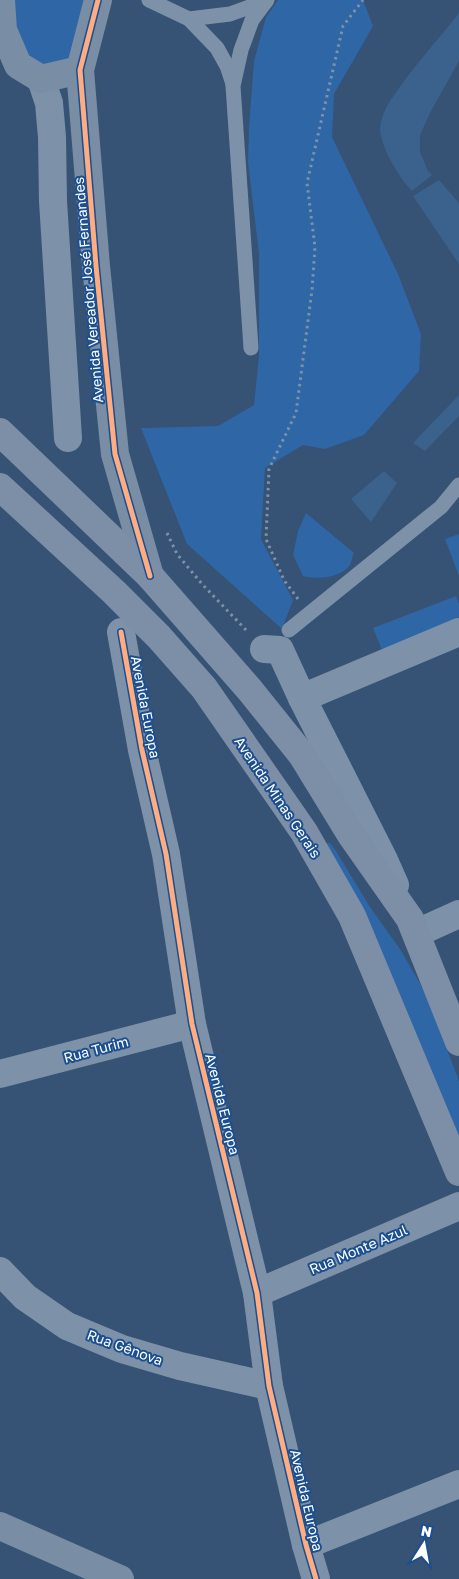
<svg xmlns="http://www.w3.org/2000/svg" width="459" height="1579" font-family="'Golos Text',sans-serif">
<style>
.green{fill:#2f66a5}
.water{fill:#3b618d}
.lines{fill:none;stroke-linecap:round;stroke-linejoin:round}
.path{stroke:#7d92a8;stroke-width:3;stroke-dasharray:2.5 4;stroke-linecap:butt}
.lane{stroke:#7d92a8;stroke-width:15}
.street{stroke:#7d92a8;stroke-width:28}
.secondary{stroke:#798da4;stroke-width:28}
.primary{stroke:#7d8ea7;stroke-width:28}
.cycleway-casing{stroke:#1b4f8f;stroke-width:8}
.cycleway{stroke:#ffac80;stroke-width:5}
.labels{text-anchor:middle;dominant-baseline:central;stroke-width:4;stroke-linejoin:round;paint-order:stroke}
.street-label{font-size:14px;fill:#fff;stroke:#1b4f8f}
</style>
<rect width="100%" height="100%" fill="#365274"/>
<g class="green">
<polygon points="1,0 98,0 80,70 19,63"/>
<polygon points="278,0 363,0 373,26 334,94 332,137 398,274 421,334 419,371 364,435 325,449 303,445 265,468 261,539 293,600 282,629 187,544 141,428 218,426 254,405 259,355 259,254 248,162 249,127 254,61 266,17"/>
<path d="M306,513l48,40c-2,3 -2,8 -4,12 -9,13 -34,15 -47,11l-10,-21 5,-24z"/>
<polygon points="459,534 459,576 445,539"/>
<polygon points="456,596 459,604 459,619 382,650 373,628"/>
<polygon points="326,843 330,843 336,851 370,907 400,949 426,994 459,1081 459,1150"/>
</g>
<g class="water">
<path d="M459,13v48l-29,52 -10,22v17l8,19 4,4 -20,16c-13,-14 -30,-41 -32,-61 0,-10 6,-24 12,-32 20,-30 45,-57 67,-85z"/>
<polygon points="439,180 459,203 459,264 413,196"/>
<polygon points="459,395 459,416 425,451 413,443"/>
<polygon points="384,471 397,483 371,522 351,499"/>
</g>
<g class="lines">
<g class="path">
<polyline points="167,533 177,554 202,584 246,630"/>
<polyline points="298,599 284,580 266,539 269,469 296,413 312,290 315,247 307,183 343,26 363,0"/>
</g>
<g class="lane">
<polyline points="149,0 189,19 230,14 266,1"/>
<polyline points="189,19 217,48 227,66 233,84"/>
<polyline points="251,348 233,86 241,50 252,20 267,0"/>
<polyline points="289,630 441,507 459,485"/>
</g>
<g class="street">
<polyline points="41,79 49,103 52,137 53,201 68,438"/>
<polyline points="121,632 142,750 166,854 192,1024 257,1293 269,1386 306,1545 316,1579"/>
<polyline points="264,649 280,650 302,698 383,858 395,885"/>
<polyline points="302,698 459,632"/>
<polyline points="417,933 459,914"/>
<polyline points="0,1074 192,1024"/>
<polyline points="0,1271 25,1297 67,1326 122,1349 180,1366 269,1386"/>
<polyline points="257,1293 459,1206"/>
<polyline points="306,1545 459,1484"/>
</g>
<g class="secondary">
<polyline points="1,0 3,30 18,65 41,79 80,70"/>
<polyline points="98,0 80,70 96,266 115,454 150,576"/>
<polyline points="0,1526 120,1579"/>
</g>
<g class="primary">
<polyline points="0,432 150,576 249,689 302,755 351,835 410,919 459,1042"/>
<polyline points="0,487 114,592 159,637 204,688 304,832 352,916 459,1172"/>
</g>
<g class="cycleway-casing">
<g id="cycleway">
<polyline points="98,0 80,70 96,266 115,454 150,576"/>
<polyline points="121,632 142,750 166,854 192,1024 257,1293 269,1386 306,1545 316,1579"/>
</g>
</g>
<use href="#cycleway" class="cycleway"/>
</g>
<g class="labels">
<g class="street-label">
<text transform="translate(88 290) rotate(-95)">Avenida Vereador José Fernandes</text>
<text transform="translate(146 707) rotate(79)">Avenida Europa</text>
<text transform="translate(278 797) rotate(56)">Avenida Minas Gerais</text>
<text transform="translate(96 1049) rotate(-15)">Rua Turim</text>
<text transform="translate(223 1104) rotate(76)">Avenida Europa</text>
<text transform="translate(358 1249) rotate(-23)">Rua Monte Azul</text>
<text transform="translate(125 1347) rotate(20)">Rua Gênova</text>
<text transform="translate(307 1500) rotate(77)">Avenida Europa</text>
</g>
</g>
<g transform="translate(424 1544) rotate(11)" stroke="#1b4f8f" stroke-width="4" paint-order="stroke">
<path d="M0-4L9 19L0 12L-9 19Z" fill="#ffffff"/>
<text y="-8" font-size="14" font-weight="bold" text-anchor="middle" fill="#ffffff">N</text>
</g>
</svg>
